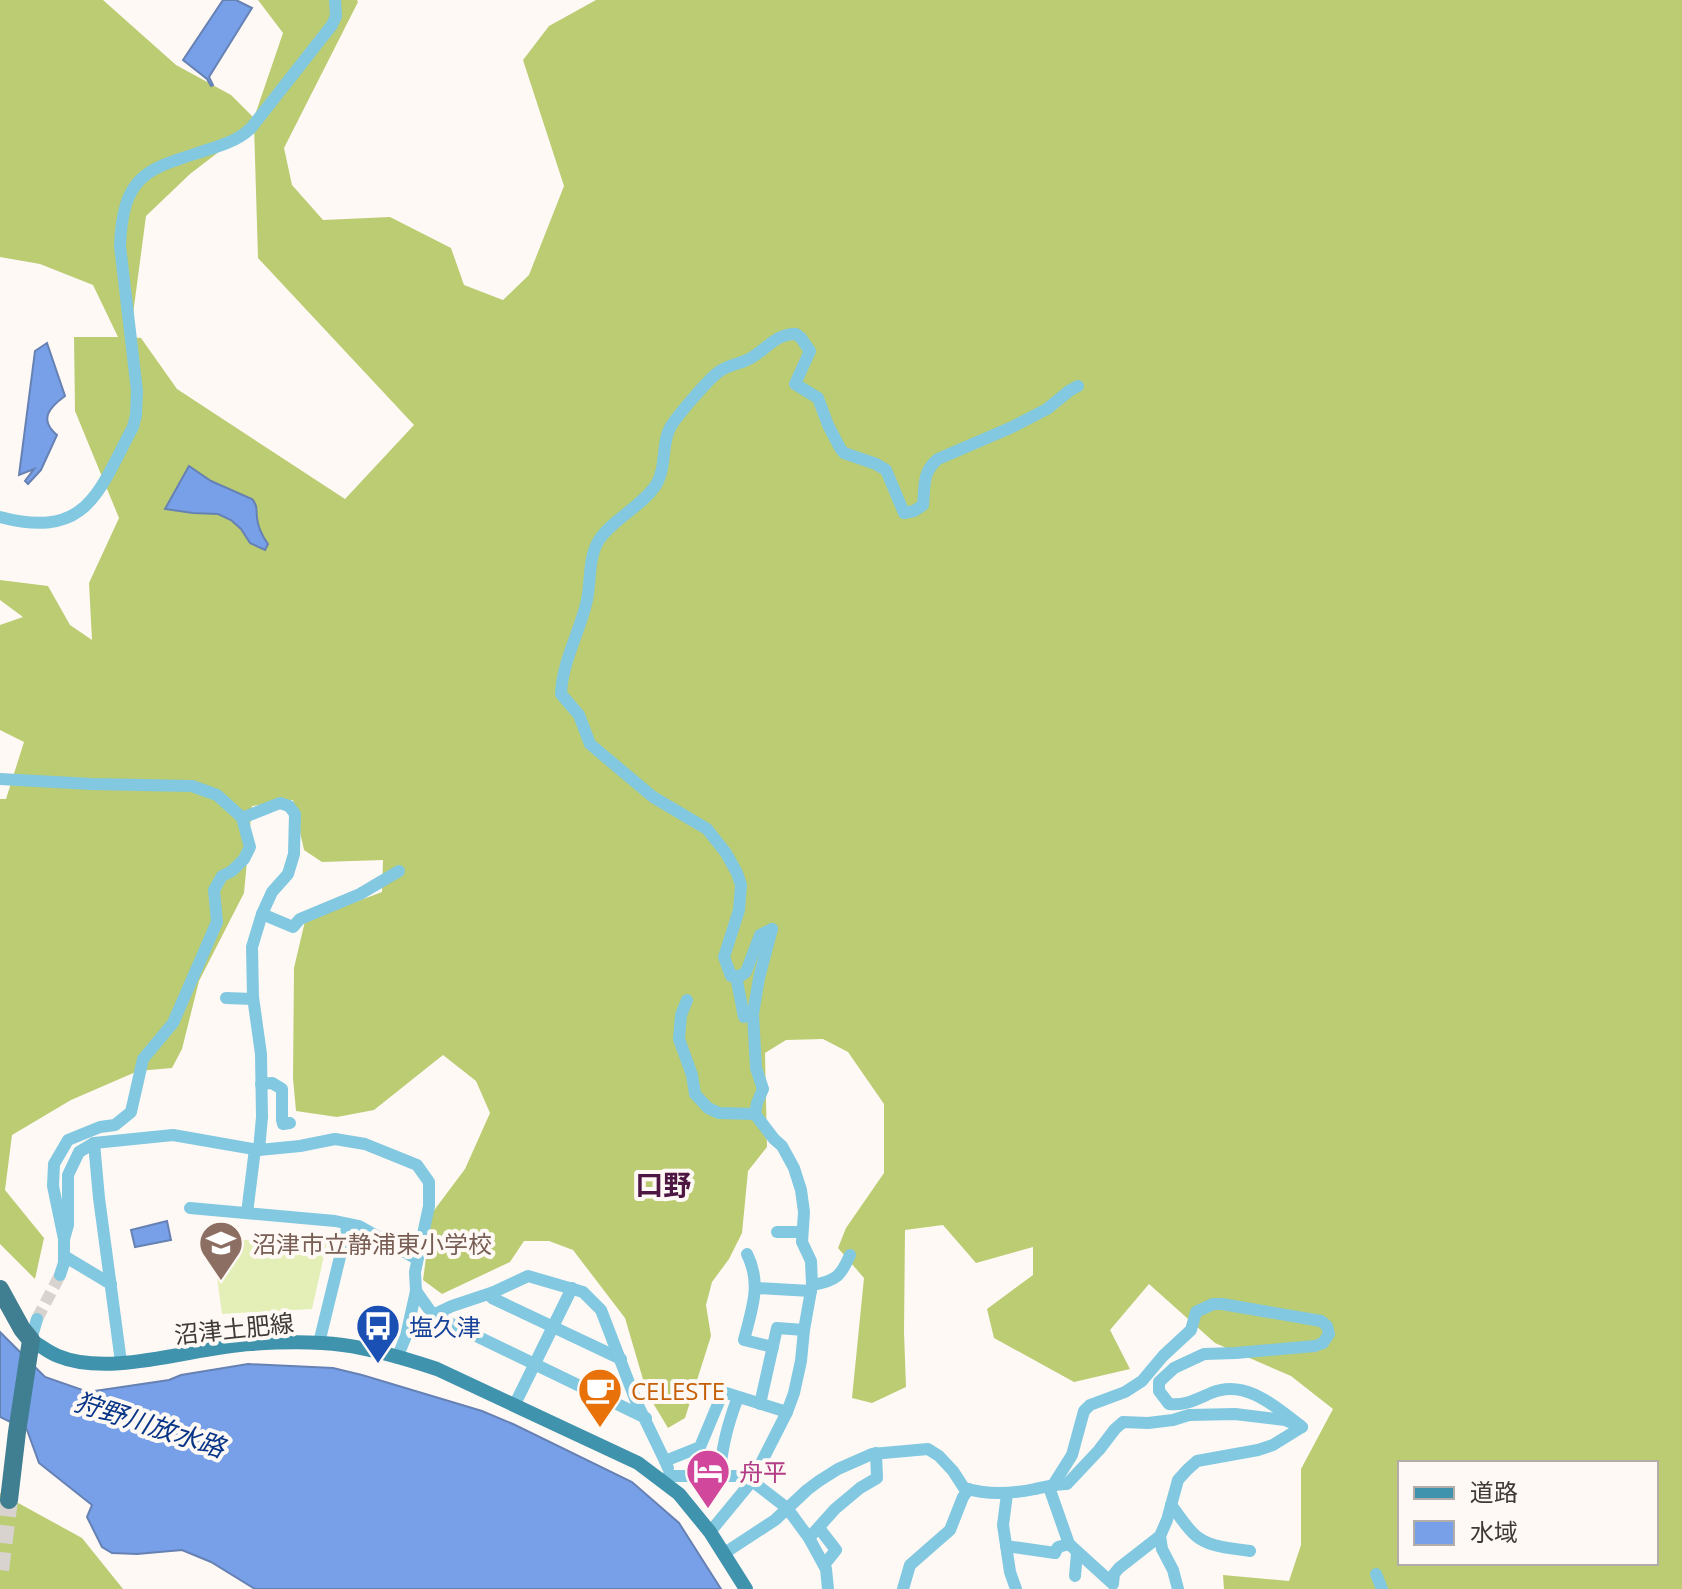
<svg xmlns="http://www.w3.org/2000/svg" width="1682" height="1589" font-family="'Open Sans','Noto Sans JP',sans-serif">
<style>
.green{fill:#e3efb6}
.forest{fill:#bbcc73;fill-rule:evenodd}
.water{fill:#77a0e8;stroke:#6681b3;stroke-width:2}
.lines{fill:none;stroke-linecap:round;stroke-linejoin:round}
.minor-tunnel{stroke:#d9d3cf;stroke-width:12;stroke-dasharray:12 6;stroke-linecap:butt}
.highway-tunnel{stroke:#d9d3cf;stroke-width:18;stroke-dasharray:18 9;stroke-linecap:butt}
.minor{stroke:#81c8e0;stroke-width:12}
.major{stroke:#3f93ad;stroke-width:14}
.highway{stroke:#407e91;stroke-width:18}
.labels{text-anchor:middle;dominant-baseline:central;stroke-width:8;stroke-linejoin:round;paint-order:stroke}
.education-label{font-size:24px;fill:#785e54;stroke:#fff9f5;text-anchor:start}
.transit-label{font-size:24px;fill:#164399;stroke:#fff9f5;text-anchor:start}
.street-label{font-size:24px;fill:#403a37;stroke:#fff9f5}
.food-label{font-size:24px;fill:#c56008;stroke:#fff9f5;text-anchor:start}
.hotel-label{font-size:24px;fill:#b23c85;stroke:#fff9f5;text-anchor:start}
.water-label{font-size:26px;font-style:italic;fill:#083587;stroke:#fff9f5}
.quarter-label{font-size:28px;font-weight:bold;fill:#4e1743;stroke:#fff9f5}
</style>
<rect width="100%" height="100%" fill="#fff9f5"/>
<polygon class="green" points="328,1238 312,1309 222,1314 212,1241"/>
<g class="forest">
<path d="M0,0h103l73,65 55,30 23,23 29,-85 -25,-33h99l1,2 -74,146 8,37 31,35 67,-3 61,31 13,37 39,15 26,-25 35,-89 -41,-126 26,-34 47,-26h1086v1589h-458l-1,-14 66,6 12,-36v-76l32,-60 -42,-33 -76,-33 -66,-59 -39,46 20,39 -56,13 -80,-44 -7,-29 46,-34v-28l-57,16 -33,-38 -38,5 -1,102 2,55 -34,16 -20,-5 12,-120 -26,-30 8,-20 38,-55v-69l-36,-52 -25,-13 -37,1 -21,13 2,94 -19,24 -6,62 -13,26 -17,23 -6,23 5,31 -26,82 -17,10 -21,-35 -22,-75 -52,-68 -24,-9h-25l-14,21 -68,32 -19,-14 9,-67 33,-44 25,-56 -14,-32 -33,-26 -69,55 -37,7 -41,-6 -3,-33 1,-110 11,-47 77,-29 1,-32 -61,2 -18,-12 -11,-50 -41,6 -8,87 -45,88 -17,68 -10,19 -34,3 -67,29 -59,35 -7,55 39,48 -9,41 -35,-35v-445h6l18,-57 -24,-12v-105l23,-8 -23,-17v-20l48,6 22,39 22,15 -3,-57 30,-65 -44,-107 -1,-74h44l-25,-52 -53,-21 -40,-7zM254,125l4,133 156,167 -69,74 -168,-110 -36,-51 -11,-1 16,-121 44,-42zM1400,1463h256v100h-256z"/>
<polygon points="0,1493 82,1538 123,1589 0,1589"/>
</g>
<g class="water">
<polygon points="223,0 236,0 252,8 209,77 213,85 211,86 207,79 183,60"/>
<path d="M47,343l18,53c-15,11 -27,23 -8,39l-16,35 -13,14 -3,-3 9,-12 -15,6 16,-124z"/>
<path d="M189,466l22,15 41,18c6,7 4,11 5,19 1,10 6,19 11,26l-3,6 -15,-7 -9,-14 -10,-9 -13,-6 -25,-1 -28,-4z"/>
<polygon points="167,1221 171,1240 135,1247 131,1230"/>
<polygon points="0,1332 45,1377 88,1392 169,1380 181,1375 248,1364 333,1368 362,1375 482,1411 513,1424 632,1482 679,1523 721,1589 255,1589 211,1562 182,1550 137,1554 112,1553 102,1547 87,1517 92,1505 39,1463 27,1430 0,1417"/>
</g>
<g class="lines">
<polyline class="minor-tunnel" points="37,1319 60,1275"/>
<polyline class="highway-tunnel" points="0,1570 9,1500"/>
<g class="minor">
<path d="M0,517c88,23 98,-25 133,-90l3,-12 1,-24 -17,-145c3,-76 30,-77 93,-98 14,-5 27,-9 38,-20l81,-103 4,-9 -1,-16"/>
<polyline points="0,779 91,784 192,786 217,795 237,813 242,818 250,847 244,859 232,871 222,876 214,890 217,922 173,1023 143,1059 131,1112 115,1125 100,1127 68,1140 54,1164 53,1186 64,1239"/>
<polyline points="242,818 280,803 289,806 295,814 294,854 288,874 272,892 262,914 252,947 253,997 261,1054 262,1117 259,1150"/>
<polyline points="262,914 293,927 300,919 360,894 399,871"/>
<path d="M772,929l-12,6 -14,37 -7,5 -8,-1 -7,-19 15,-47 2,-25 -4,-12 -11,-20 -19,-24 -54,-32 -63,-53 -11,-29 -18,-21c1,-32 19,-62 26,-94 4,-18 1,-43 12,-60 13,-20 42,-33 57,-55 11,-18 5,-43 15,-59 7,-11 39,-49 49,-55 8,-6 20,-7 29,-12 16,-8 27,-26 47,-25l5,4 9,13 -15,33 23,14 10,27 12,23 4,5 32,11 10,6 18,43 10,-2 9,-6c2,-19 -1,-33 15,-46l72,-31 37,-19 22,-18 9,-5"/>
<polyline points="736,976 744,1017"/>
<polyline points="226,998 253,999"/>
<polyline points="687,1000 681,1015 679,1039 692,1075 695,1094 708,1108 719,1113 755,1114"/>
<polyline points="261,1084 272,1083 282,1089 282,1120 283,1124 290,1123"/>
<polyline points="94,1143 99,1198 121,1362"/>
<polyline points="190,1208 335,1221 359,1226 417,1259"/>
<polyline points="247,1213 255,1149"/>
<polyline points="777,1232 802,1232"/>
<path d="M747,1254c15,30 5,54 -3,86l29,7"/>
<polyline points="64,1256 111,1284"/>
<polyline points="60,1275 64,1263 64,1239 68,1225 68,1175 79,1152 94,1143 173,1135 259,1150 300,1146 335,1139 365,1144 417,1165 429,1182 429,1206 415,1272 416,1291 406,1336 397,1358"/>
<path d="M812,1285c24,-4 29,-9 38,-30"/>
<polyline points="756,1288 811,1291"/>
<polyline points="416,1291 433,1315 646,1418"/>
<polyline points="494,1292 492,1298 621,1359"/>
<polyline points="433,1315 452,1306 494,1292 528,1276 583,1292 601,1310 636,1401 665,1461"/>
<polyline points="31,1340 37,1319"/>
<polyline points="319,1343 348,1224"/>
<polyline points="708,1391 723,1392 787,1412"/>
<polyline points="515,1404 572,1288"/>
<polyline points="760,1404 777,1328 804,1330"/>
<polyline points="668,1468 665,1461 700,1447 723,1392"/>
<polyline points="668,1476 739,1476 752,1481 787,1508 809,1538 826,1569 828,1589"/>
<path d="M720,1476c1,-28 8,-53 18,-79"/>
<polyline points="1007,1494 1003,1525 1010,1572 1016,1589"/>
<path d="M1171,1505c8,10 15,22 24,30 14,13 38,13 55,16"/>
<polyline points="819,1528 836,1550 824,1565"/>
<polyline points="710,1532 752,1481 787,1412 794,1393 801,1361 804,1330 812,1285 811,1261 802,1242 804,1212 801,1190 794,1168 782,1146 774,1139 755,1114 757,1103 763,1089 756,1068 753,1014 759,978 772,929"/>
<polyline points="809,1538 835,1509 860,1488 877,1478 876,1453"/>
<polyline points="1069,1544 1113,1584 1114,1574 1119,1568 1160,1536"/>
<path d="M1006,1546l49,7 3,-6 11,-3 -19,-54 22,-35 12,-44 6,-6 35,-13 17,-11 21,-25 28,-26 5,-18 17,-8h9l99,17 6,5 2,8 -6,9 -8,3 -79,7 -32,1 -30,14 -15,14v9l10,13c16,2 28,-5 42,-11 35,-15 66,15 91,34"/>
<path d="M723,1554l52,-34 32,-30 12,-9 19,-12 34,-15 56,-5 11,7 14,15 11,17c23,7 47,6 71,1 11,-2 20,-5 32,-5l32,-34 16,-21 8,-7 25,1 25,-3 16,-5 46,-1 50,6 7,3"/>
<polyline points="1376,1574 1382,1589"/>
<polyline points="1075,1576 1077,1553"/>
<polyline points="903,1589 910,1565 950,1530 963,1497 969,1489"/>
<polyline points="1178,1589 1173,1570 1162,1549 1160,1536 1167,1520 1178,1480 1187,1470 1197,1461 1258,1450 1273,1445 1302,1427"/>
</g>
<path class="major" d="M31,1340c9,5 17,12 27,16 53,22 136,-9 193,-12 30,-2 62,-3 92,1 31,4 64,14 94,24l201,94 41,31 31,38 36,57"/>
<polyline class="highway" points="0,1289 22,1329 31,1340 17,1432 9,1500"/>
</g>
<defs>
<g id="school-pin" transform="scale(2.3)"><path d="M0 17L-7.5 6A9.5 9.5 0 1 1 7.5 6Z" fill="#8d6e63" stroke="#fff9f5"/><path d="M0-5L7-2L0 1L-7-2ZM-4 1L0 2.5L4 1V4Q0 6-4 4Z" fill="#fff"/></g>
<g id="bus-pin" transform="scale(2.3)"><path d="M0 17L-7.5 6A9.5 9.5 0 1 1 7.5 6Z" fill="#1a4fb4" stroke="#fff9f5"/><path d="M-5-6H5V4H4V6H2V4H-2V6H-4V4H-5ZM-3.5-4V0h7V-4ZM-3.5 1.2v1.5H-2V1.2ZM2 1.2v1.5H3.5V1.2Z" fill="#fff"/></g>
<g id="cafe-pin" transform="scale(2.3)"><path d="M0 17L-7.5 6A9.5 9.5 0 1 1 7.5 6Z" fill="#e8710a" stroke="#fff9f5"/><path d="M-5.5-4.5H6V0H3Q3 3.5 0 3.5H-2.5Q-5.5 3.5-5.5 0ZM3-3.2v2h1.7v-2ZM-6 4.5H4V6H-6Z" fill="#fff"/></g>
<g id="hotel-pin" transform="scale(2.3)"><path d="M0 17L-7.5 6A9.5 9.5 0 1 1 7.5 6Z" fill="#d1479c" stroke="#fff9f5"/><path d="M-6-4.5h1.5V1H6V5H4.5V3h-9V5H-6ZM-4 0a1.8 1.8 0 1 1 3.6 0ZM.5 0V-2.5h3Q6-2.5 6 0Z" fill="#fff"/></g>
</defs>
<g fill-rule="evenodd">
<use href="#school-pin" x="221" y="1243"/>
<use href="#bus-pin" x="378" y="1326"/>
<use href="#cafe-pin" x="600" y="1390"/>
<use href="#hotel-pin" x="708" y="1471"/>
</g>
<g class="labels">
<g class="education-label">
<text x="252" y="1243">沼津市立静浦東小学校</text>
</g>
<g class="transit-label">
<text x="409" y="1326">塩久津</text>
</g>
<g class="street-label">
<text transform="translate(234 1328) rotate(-6)">沼津土肥線</text>
</g>
<g class="food-label">
<text x="631" y="1390">CELESTE</text>
</g>
<g class="hotel-label">
<text x="739" y="1471">舟平</text>
</g>
<g class="water-label">
<text transform="translate(150 1424) rotate(18)">狩野川放水路</text>
</g>
<g class="quarter-label">
<text x="663" y="1184">口野</text>
</g>
</g>
<rect x="1398" y="1461" width="260" height="104" fill="#fff9f5" stroke="#b3ada9" stroke-width="2"/>
<rect x="1414" y="1487" width="40" height="12" fill="#3f93ad" stroke="#b3ada9" stroke-width="2"/>
<text x="1470" y="1501" font-size="24" fill="#403a37">道路</text>
<rect x="1414" y="1521" width="40" height="24" fill="#77a0e8" stroke="#b3ada9" stroke-width="2"/>
<text x="1470" y="1541" font-size="24" fill="#403a37">水域</text>
</svg>
